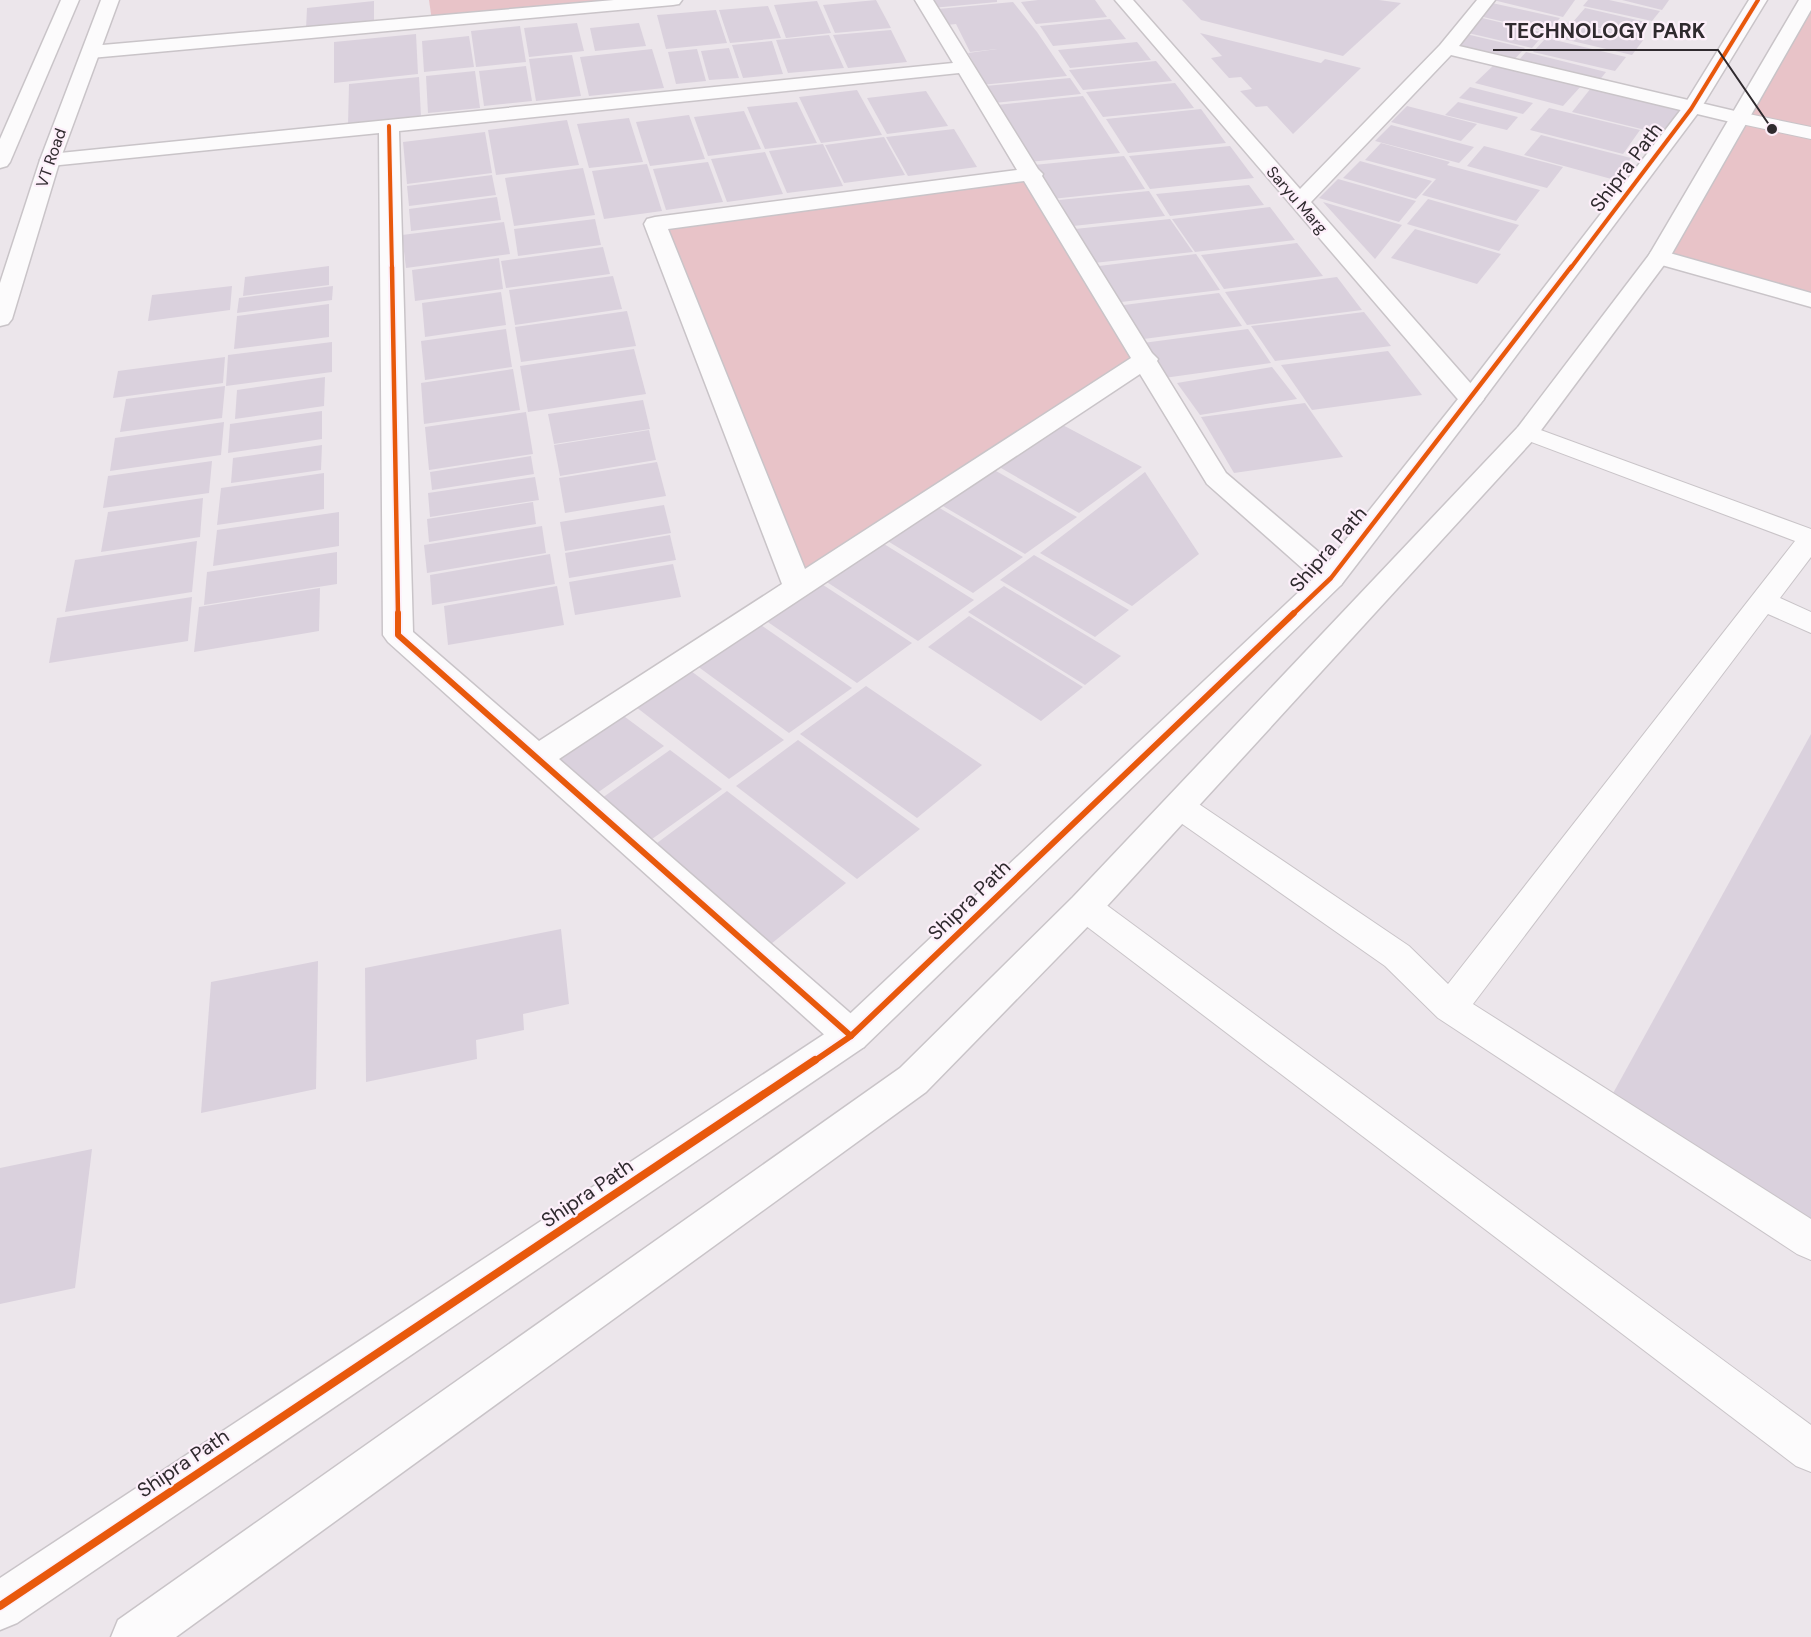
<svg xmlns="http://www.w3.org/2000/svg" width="1811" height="1637" font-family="'DM Sans',sans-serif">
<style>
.green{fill:#e8c3c8}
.building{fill:#dad1dd}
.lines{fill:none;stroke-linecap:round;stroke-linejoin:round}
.service-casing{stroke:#c9c4c8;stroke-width:2}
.minor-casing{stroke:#c9c4c8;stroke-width:3}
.tertiary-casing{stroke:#c9c4c8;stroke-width:3}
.service{fill:#fcfbfc;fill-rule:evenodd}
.minor{fill:#fcfbfc;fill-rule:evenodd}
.tertiary{fill:#fcfbfc;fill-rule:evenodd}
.cycleway-far3-casing{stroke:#fdeffa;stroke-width:6}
.cycleway-far2-casing{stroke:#fdeffa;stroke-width:8}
.cycleway-far1-casing{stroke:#fdeffa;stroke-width:10}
.cycleway-casing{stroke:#fdeffa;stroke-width:11}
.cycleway-far3{stroke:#e8590c;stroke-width:4}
.cycleway-far2{stroke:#e8590c;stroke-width:4.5}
.cycleway-far1{stroke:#e8590c;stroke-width:6}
.cycleway{stroke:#e8590c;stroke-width:8}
.labels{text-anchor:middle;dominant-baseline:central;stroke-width:4.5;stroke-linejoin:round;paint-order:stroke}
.far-street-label{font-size:16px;fill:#2f2a2e;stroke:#fdeffa}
.street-label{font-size:20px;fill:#2f2a2e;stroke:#fdeffa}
.leader{fill:none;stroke:#2f2a2e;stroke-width:2}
.callout-dot{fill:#2f2a2e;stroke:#fdeffa;stroke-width:2}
.callout-label{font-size:21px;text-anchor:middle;font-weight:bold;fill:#2f2a2e;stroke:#fdeffa;stroke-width:4.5;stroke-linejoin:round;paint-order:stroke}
</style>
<rect width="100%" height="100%" fill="#ece6eb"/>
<g class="green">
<polygon points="429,0 673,0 432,21"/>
<polygon points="1811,0 1811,300 1659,257"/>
<polygon points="1033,174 1146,359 798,587 655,224"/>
</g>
<g class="building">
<polygon points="876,0 891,28 835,33 823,5"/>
<polygon points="928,0 997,0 997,2 932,8"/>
<polygon points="1038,0 1095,0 1107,17 1036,24 1021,2"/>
<polygon points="1182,0 1379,0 1401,3 1343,56 1201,20"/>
<polygon points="1493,0 1575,0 1563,17"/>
<polygon points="1588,0 1609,0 1660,11 1652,21 1583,6"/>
<polygon points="1622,0 1669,0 1662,10"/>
<polygon points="374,1 374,22 306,29 307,8"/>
<polygon points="817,1 831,33 786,38 774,5"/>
<polygon points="1013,2 1037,32 1067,76 981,85 972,68 976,67 968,53 997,49 970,52 956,24 947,25 938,9"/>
<polygon points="1492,3 1560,18 1548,32 1479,16"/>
<polygon points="768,6 781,38 730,43 719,10"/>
<polygon points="1585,8 1650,23 1639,37 1573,22"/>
<polygon points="716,10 727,43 666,49 657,15"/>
<polygon points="1478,17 1545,33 1532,48 1464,32"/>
<polygon points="1110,19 1126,39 1053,46 1040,26"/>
<polygon points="1569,22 1644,39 1632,55 1555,37"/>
<polygon points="577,23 584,51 529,57 524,28"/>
<polygon points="639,23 646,46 595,51 590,28"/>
<polygon points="520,26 526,62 476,67 471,31"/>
<polygon points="891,30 907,62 848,68 833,35"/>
<polygon points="1200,33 1321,63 1325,59 1361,68 1293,134 1267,106 1256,107 1240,91 1252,89 1241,77 1229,78 1211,58 1222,56"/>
<polygon points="416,34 418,74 334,83 334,42"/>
<polygon points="1466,34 1525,48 1511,63 1452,48"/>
<polygon points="829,35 844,68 788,73 776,40"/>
<polygon points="469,36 474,67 424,72 422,41"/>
<polygon points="1546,38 1626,57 1615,71 1533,52"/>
<polygon points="772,41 783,74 743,78 732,45"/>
<polygon points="1137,42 1151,60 1070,68 1058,50"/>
<polygon points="729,48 739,78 709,80 701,51"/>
<polygon points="652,49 664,88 589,96 580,57"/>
<polygon points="697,49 706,81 676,84 668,52"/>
<polygon points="1526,52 1606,72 1598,82 1517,62"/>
<polygon points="572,55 581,96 536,101 529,59"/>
<polygon points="1156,61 1172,81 1083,90 1069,70"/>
<polygon points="1496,63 1582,85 1563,106 1475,83"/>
<polygon points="526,66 532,101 484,106 479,71"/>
<polygon points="475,71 480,108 428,113 426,76"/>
<polygon points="419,77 421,117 348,125 349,84"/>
<polygon points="1070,78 1081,94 994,103 985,86"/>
<polygon points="1175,83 1194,108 1103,117 1086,92"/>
<polygon points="1470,87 1533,103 1523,114 1459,98"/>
<polygon points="1591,88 1683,110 1666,135 1572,112"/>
<polygon points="857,90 882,135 821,143 799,97"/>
<polygon points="926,91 948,126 887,134 867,98"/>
<polygon points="1083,96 1120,153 1029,162 997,105"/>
<polygon points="797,102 817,143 765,149 747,107"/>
<polygon points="1458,102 1518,117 1507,130 1445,115"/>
<polygon points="1407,106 1477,124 1461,141 1391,122"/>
<polygon points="1549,108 1640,130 1623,154 1530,130"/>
<polygon points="1201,109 1226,143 1128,153 1106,119"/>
<polygon points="744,111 761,149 708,156 694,117"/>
<polygon points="689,115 705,159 650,166 636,122"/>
<polygon points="629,118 643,162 589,168 577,124"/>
<polygon points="567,120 579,165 496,175 488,130"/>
<polygon points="1391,125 1474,147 1459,163 1375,141"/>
<polygon points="954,129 977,167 908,176 886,137"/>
<polygon points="485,132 492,173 407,184 403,142"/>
<polygon points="1541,135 1631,158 1615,180 1524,155"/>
<polygon points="884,137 905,175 844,183 825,145"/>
<polygon points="1381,143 1450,162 1447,165 1540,190 1516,221 1422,195 1436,179 1365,160"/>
<polygon points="823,144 843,186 787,193 769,151"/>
<polygon points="1230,146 1254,178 1150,189 1129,156"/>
<polygon points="1484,146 1563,167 1547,188 1467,166"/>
<polygon points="765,152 783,194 727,202 711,159"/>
<polygon points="1124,156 1145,189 1052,199 1034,165"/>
<polygon points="1360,161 1432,181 1416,199 1343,178"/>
<polygon points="708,162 723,202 666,210 653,169"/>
<polygon points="647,164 662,211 604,219 592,171"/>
<polygon points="583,168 595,215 514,226 505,178"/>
<polygon points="492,175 496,195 409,206 407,186"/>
<polygon points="1338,179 1416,201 1399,222 1319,198"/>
<polygon points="1249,185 1264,205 1170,216 1156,194"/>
<polygon points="1149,191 1165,216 1073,226 1059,200"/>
<polygon points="497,197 501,220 411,231 409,209"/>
<polygon points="1428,199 1519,225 1499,251 1407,224"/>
<polygon points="1323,202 1402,225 1375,259"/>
<polygon points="1270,207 1295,240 1195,252 1172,219"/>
<polygon points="595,219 601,245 518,256 514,229"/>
<polygon points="1170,219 1193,252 1094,263 1075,229"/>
<polygon points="504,222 510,254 406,268 402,235"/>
<polygon points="1415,229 1501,254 1477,284 1391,258"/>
<polygon points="1297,243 1323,276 1224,289 1201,255"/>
<polygon points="603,247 610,274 506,288 501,261"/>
<polygon points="1196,254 1220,290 1113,303 1091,267"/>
<polygon points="499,258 503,289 415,301 412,270"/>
<polygon points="329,266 329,285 243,296 245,277"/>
<polygon points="613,276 622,309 515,325 509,290"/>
<polygon points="1337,277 1362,310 1247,325 1225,292"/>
<polygon points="232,286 230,310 148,321 152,295"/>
<polygon points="333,286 332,300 237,313 239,298"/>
<polygon points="501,292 506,325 425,337 422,303"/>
<polygon points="1219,293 1242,326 1136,340 1116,306"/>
<polygon points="329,304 329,337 234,349 237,316"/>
<polygon points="627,311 636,346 521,362 515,327"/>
<polygon points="1364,312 1391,346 1275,361 1251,326"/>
<polygon points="506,329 512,367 425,380 421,341"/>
<polygon points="1248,329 1271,363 1164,378 1143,343"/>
<polygon points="332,342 332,372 226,386 228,355"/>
<polygon points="634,349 646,394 528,412 520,366"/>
<polygon points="1388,351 1422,395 1312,410 1281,365"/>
<polygon points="225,357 223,383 113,398 118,371"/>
<polygon points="1272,367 1297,399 1200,415 1177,383"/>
<polygon points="513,369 520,410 424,424 421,383"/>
<polygon points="325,377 324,406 235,419 237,390"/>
<polygon points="225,386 222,418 120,432 126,399"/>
<polygon points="643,400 650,429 554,444 548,414"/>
<polygon points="1305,403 1343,457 1234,473 1201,417"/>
<polygon points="322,411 322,439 228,453 230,424"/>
<polygon points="526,412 533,454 429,470 425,427"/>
<polygon points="224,422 221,455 110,471 115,438"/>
<polygon points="1057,422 1142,467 1079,513 994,464"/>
<polygon points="649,430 656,460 560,476 554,445"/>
<polygon points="322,445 321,470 231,483 233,458"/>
<polygon points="531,456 534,474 432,490 430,472"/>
<polygon points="212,461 209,493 103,508 108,476"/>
<polygon points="657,462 666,496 565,513 559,478"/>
<polygon points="989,467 1077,517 1025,554 936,502"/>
<polygon points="1145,472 1199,554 1132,606 1040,553"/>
<polygon points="324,473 324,509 217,525 221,488"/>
<polygon points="535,477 539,500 430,517 428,493"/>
<polygon points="203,498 200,537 101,552 108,512"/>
<polygon points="533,502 536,524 429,542 427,519"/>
<polygon points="931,503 1023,557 973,593 881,537"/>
<polygon points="664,505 671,533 565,551 560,522"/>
<polygon points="339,512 339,546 213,566 217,530"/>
<polygon points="542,526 546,553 427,573 424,545"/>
<polygon points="670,535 676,560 569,578 565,553"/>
<polygon points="876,539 974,600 918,641 819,577"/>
<polygon points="197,541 192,592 65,612 75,560"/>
<polygon points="337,552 337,584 204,605 207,572"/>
<polygon points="550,554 555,584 432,605 430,575"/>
<polygon points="1034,555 1129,610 1095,637 1000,580"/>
<polygon points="673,564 681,597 575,615 569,582"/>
<polygon points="817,581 912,643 857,683 762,618"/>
<polygon points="557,586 564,625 448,645 444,606"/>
<polygon points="1004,586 1121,656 1085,685 968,612"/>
<polygon points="320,588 319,631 194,652 199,607"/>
<polygon points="192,597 188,641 49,663 57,618"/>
<polygon points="969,616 1083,687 1041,721 928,647"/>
<polygon points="755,621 852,688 789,733 693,663"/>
<polygon points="691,671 784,740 729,779 636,707"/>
<polygon points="866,686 982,765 917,818 800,734"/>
<polygon points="617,711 664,746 590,798 545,759"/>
<polygon points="1811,734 1811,1223 1606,1106"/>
<polygon points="798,740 920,829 857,879 736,786"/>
<polygon points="670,750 722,789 645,844 595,803"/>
<polygon points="727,791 846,883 771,944 653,846"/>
<polygon points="561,929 569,1004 523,1014 524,1030 476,1040 477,1059 366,1082 365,968"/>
<polygon points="318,961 316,1089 201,1113 211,982"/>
<polygon points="92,1149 75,1288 0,1304 0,1168"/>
</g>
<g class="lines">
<g class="service-casing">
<g id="service">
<polygon points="1739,112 1811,127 1811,139 1732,122 1730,118 1732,114"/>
<polygon points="1527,425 1811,529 1811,557 1780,598 1811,612 1811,633 1768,614 1473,1004 1811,1219 1811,1260 1797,1254 1438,1018 1385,966 1168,814 1163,806 1168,798 1179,794 1190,798 1409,946 1448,984 1795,541 1518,437 1515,432 1518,427"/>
<polygon points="1085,894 1097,898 1811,1425 1811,1472 1796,1466 1073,916 1068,907 1073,898"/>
</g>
</g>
<g class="minor-casing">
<g id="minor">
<polygon points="614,0 682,0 679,4 673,5 91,58 84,56 82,52 84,48 91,46"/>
<path d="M915,0h18l105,169 5,5 -1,2 110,177 6,6 -1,2 69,112 115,98 4,7 -4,7 -10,2 -10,-2 -114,-101 -67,-110 -581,385 305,266 6,11 -6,11 -13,5 -13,-5 -450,-405 -5,-7 -4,-502 -329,33 -7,-2 -3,-4 3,-4 7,-2 903,-91zM959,73l58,97 -362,47 -8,2 -3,5 138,360 -243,157 -126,-109 -14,-501zM1024,181l107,177 -326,211 -137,-340z"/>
<polygon points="1115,0 1133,0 1300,189 1440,45 1477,0 1495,0 1459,46 1739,112 1746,114 1749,118 1746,122 1739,124 1451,55 1311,202 1480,394 1484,399 1480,404 1471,407 1462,404"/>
<polygon points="1659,250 1811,293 1811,307 1651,262 1648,257 1651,252"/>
</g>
</g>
<g class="tertiary-casing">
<g id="tertiary">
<polygon points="61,0 79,0 10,162 7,166 0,168 0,139"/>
<polygon points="101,0 119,0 60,160 12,319 8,324 0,326 0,283 40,160"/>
<polygon points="1749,0 1767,0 1698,113 1480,404 1341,585 864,1047 17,1623 0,1630 0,1578 838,1025 1321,571 1462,394 1683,107"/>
<polygon points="1799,0 1811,0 1811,10 1670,257 1536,437 1097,917 926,1092 176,1637 111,1637 118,1620 900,1068 1073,897 1518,427 1649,255"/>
</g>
</g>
<use href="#service" class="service"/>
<use href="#minor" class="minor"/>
<use href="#tertiary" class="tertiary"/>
<g class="cycleway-far3-casing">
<g id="cycleway-far3">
<polyline points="389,126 392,269"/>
<polyline points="1570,269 1691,109 1758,0"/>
</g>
</g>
<g class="cycleway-far2-casing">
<g id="cycleway-far2">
<polyline points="392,267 398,615"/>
<polyline points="1292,615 1331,578 1571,267"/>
</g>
</g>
<g class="cycleway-far1-casing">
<g id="cycleway-far1">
<polyline points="398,613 398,635 851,1036"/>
<polyline points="813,1062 851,1036 1294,613"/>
</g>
</g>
<g class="cycleway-casing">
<polyline id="cycleway" points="0,1606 815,1060"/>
</g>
<use href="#cycleway-far3" class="cycleway-far3"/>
<use href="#cycleway-far2" class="cycleway-far2"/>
<use href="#cycleway-far1" class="cycleway-far1"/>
<use href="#cycleway" class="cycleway"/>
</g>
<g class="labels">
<g class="far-street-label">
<text transform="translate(51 158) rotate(-71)">VT Road</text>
<text transform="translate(1297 200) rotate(49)">Saryu Marg</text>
</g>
<g class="street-label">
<text transform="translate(1626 167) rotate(-53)">Shipra Path</text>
<text transform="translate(1328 549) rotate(-49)">Shipra Path</text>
<text transform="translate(969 900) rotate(-44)">Shipra Path</text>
<text transform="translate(587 1193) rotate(-34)">Shipra Path</text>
<text transform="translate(183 1463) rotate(-34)">Shipra Path</text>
</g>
</g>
<path class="leader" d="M1772 129L1718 50H1493"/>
<circle class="callout-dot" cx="1772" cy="129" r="6"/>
<g class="callout-label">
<text x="1605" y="38">TECHNOLOGY PARK</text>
</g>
</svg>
